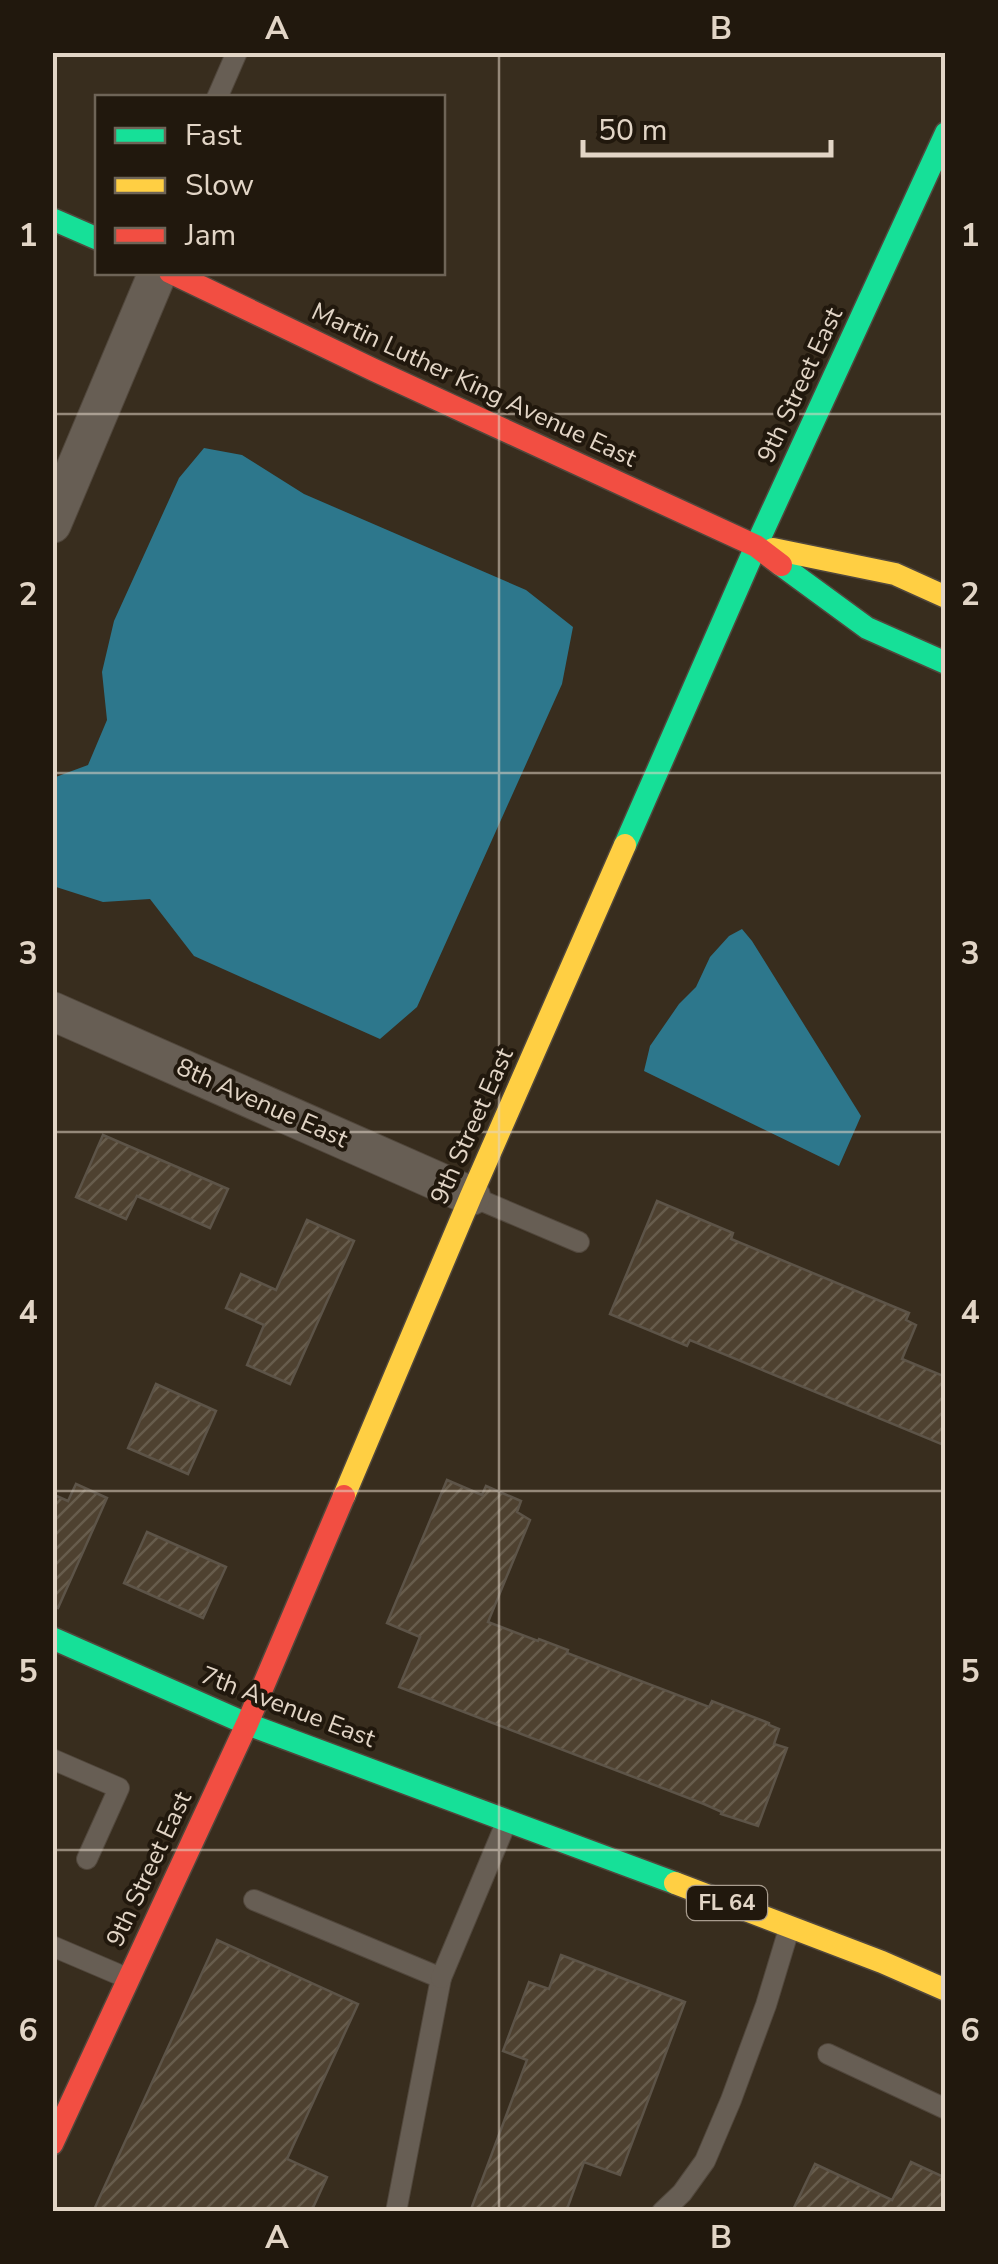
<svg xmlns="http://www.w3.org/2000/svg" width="998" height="2264" font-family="'Nunito Sans',sans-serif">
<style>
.water{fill:#2d778c}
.building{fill:url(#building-hatch);stroke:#5d5448;stroke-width:2.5}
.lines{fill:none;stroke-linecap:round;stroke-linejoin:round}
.lane-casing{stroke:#51473c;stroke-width:22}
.street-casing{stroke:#51473c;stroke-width:40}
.fast-casing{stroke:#51473c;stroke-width:25}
.slow-casing{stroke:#51473c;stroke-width:25}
.jam-casing{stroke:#51473c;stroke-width:25}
.lane{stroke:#675e54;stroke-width:20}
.street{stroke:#675e54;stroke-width:38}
.fast{stroke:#16e098;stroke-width:22}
.slow{stroke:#ffcf43;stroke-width:22}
.jam{stroke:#f24e42;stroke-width:22}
.grid{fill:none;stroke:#e2d5c6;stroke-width:2.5;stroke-opacity:0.55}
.labels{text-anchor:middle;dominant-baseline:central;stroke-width:8;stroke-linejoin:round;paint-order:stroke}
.shield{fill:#21180d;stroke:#a89c8e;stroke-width:2.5}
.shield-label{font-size:22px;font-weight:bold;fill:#e2d5c6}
.street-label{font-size:25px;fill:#e2d5c6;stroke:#21180d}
.neatline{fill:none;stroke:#e2d5c6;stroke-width:4}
.grid-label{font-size:32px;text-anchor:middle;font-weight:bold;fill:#e2d5c6}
</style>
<defs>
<pattern id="building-hatch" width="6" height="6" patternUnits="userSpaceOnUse" patternTransform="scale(2.5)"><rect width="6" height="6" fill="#4e4130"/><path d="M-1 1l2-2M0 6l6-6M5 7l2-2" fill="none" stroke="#675c4c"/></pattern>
</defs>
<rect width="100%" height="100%" fill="#382d1e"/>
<g class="water">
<polygon points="204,448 242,455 304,494 526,590 573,627 562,684 417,1007 380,1039 194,956 150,899 103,902 53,886 53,778 88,765 107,720 102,672 114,621 179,478"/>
<polygon points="742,929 752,941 861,1116 839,1166 644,1071 650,1046 679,1004 696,987 710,957 729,936"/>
</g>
<g class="building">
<polygon points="103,1135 228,1189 210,1228 137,1196 126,1219 76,1197"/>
<polygon points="657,1201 733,1233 731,1239 909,1313 906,1320 916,1325 902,1359 946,1377 946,1446 690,1340 687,1346 610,1314"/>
<polygon points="307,1220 354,1241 290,1384 247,1365 264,1325 226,1308 241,1274 276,1290"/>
<polygon points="156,1384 216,1411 188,1474 128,1448"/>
<polygon points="447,1480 482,1495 486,1486 521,1501 517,1512 530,1520 488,1622 538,1641 539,1639 568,1650 567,1653 709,1707 712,1701 769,1723 769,1725 779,1729 774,1744 787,1748 758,1826 721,1814 722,1812 704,1804 399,1687 420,1637 387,1623"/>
<polygon points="76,1484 107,1498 58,1608 52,1607 52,1494 68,1501"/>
<polygon points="147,1532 226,1567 203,1618 124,1583"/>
<polygon points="217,1940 358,2004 287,2159 327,2177 311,2212 93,2212"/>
<polygon points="561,1955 685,2002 620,2175 584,2162 566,2212 470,2212 527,2060 503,2051 529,1982 549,1989"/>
<polygon points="911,2162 946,2178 946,2212 792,2212 815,2164 892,2200"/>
</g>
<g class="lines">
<g class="lane-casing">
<g id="lane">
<polyline points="217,98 237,52"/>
<polyline points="473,1197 579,1242"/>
<polyline points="52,1759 119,1788 87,1859"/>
<polyline points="254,1900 441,1978 396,2212"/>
<polyline points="52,1946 127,1978"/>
<polyline points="441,1978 506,1823"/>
<polyline points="828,2054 946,2109"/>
<polyline points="662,2212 682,2193 705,2161 731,2100 766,2005 789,1929"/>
</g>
</g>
<g class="street-casing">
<g id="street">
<polyline points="52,524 158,272"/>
<polyline points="52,1011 471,1196"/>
</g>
</g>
<g class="fast-casing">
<g id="fast">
<polyline points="52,219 98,239"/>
<polyline points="781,565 867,628 946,663"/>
<polyline points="625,845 756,546 946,133"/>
<polyline points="52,1638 247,1724 675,1883"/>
</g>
</g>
<g class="slow-casing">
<g id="slow">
<polyline points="773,549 895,574 946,597"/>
<polyline points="344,1496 471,1196 625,845"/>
<polyline points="675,1883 882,1962 946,1990"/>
</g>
</g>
<g class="jam-casing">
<g id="jam">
<polyline points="170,272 374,370 756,546 781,565"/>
<polyline points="52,2144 247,1724 344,1496"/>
</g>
</g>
<use href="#lane" class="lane"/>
<use href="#street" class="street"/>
<use href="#fast" class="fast"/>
<use href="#slow" class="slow"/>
<use href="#jam" class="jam"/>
</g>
<path class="grid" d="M499,52v2160M52,414h894M52,773h894M52,1132h894M52,1491h894M52,1850h894"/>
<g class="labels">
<rect class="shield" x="687" y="1886" width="80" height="34" rx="8"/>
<g class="shield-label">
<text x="727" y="1903">FL 64</text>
</g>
<g class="street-label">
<text transform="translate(474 385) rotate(25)">Martin Luther King Avenue East</text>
<text transform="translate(800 385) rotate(-65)">9th Street East</text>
<text transform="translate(262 1103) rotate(24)">8th Avenue East</text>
<text transform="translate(472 1126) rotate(-66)">9th Street East</text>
<text transform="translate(288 1707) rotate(21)">7th Avenue East</text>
<text transform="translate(149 1869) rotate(-65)">9th Street East</text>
</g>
</g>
<rect width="998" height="2264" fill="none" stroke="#21180d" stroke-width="110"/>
<rect x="95" y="95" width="350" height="180" fill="#21180d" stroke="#6e6457" stroke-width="2.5"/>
<rect x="115" y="128" width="50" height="15" fill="#16e098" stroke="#6e6457" stroke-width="2.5"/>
<text x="185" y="145" font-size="30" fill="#e2d5c6">Fast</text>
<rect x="115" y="178" width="50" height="15" fill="#ffcf43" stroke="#6e6457" stroke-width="2.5"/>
<text x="185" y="195" font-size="30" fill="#e2d5c6">Slow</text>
<rect x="115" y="228" width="50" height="15" fill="#f24e42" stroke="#6e6457" stroke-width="2.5"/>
<text x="185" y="245" font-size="30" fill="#e2d5c6">Jam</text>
<path d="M583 140v15h248v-15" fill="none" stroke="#e2d5c6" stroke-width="5"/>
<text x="598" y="140" font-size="30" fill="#e2d5c6" stroke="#21180d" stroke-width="8" paint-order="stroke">50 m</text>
<rect x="55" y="55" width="888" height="2154" class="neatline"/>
<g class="grid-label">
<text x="277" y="39">A</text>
<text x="721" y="39">B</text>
<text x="28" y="246">1</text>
<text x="970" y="246">1</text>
<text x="28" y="605">2</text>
<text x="970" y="605">2</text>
<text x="28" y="964">3</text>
<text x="970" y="964">3</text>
<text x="28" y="1323">4</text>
<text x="970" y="1323">4</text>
<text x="28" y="1682">5</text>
<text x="970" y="1682">5</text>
<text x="28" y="2041">6</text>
<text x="970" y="2041">6</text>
<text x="277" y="2248">A</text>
<text x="721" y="2248">B</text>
</g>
</svg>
